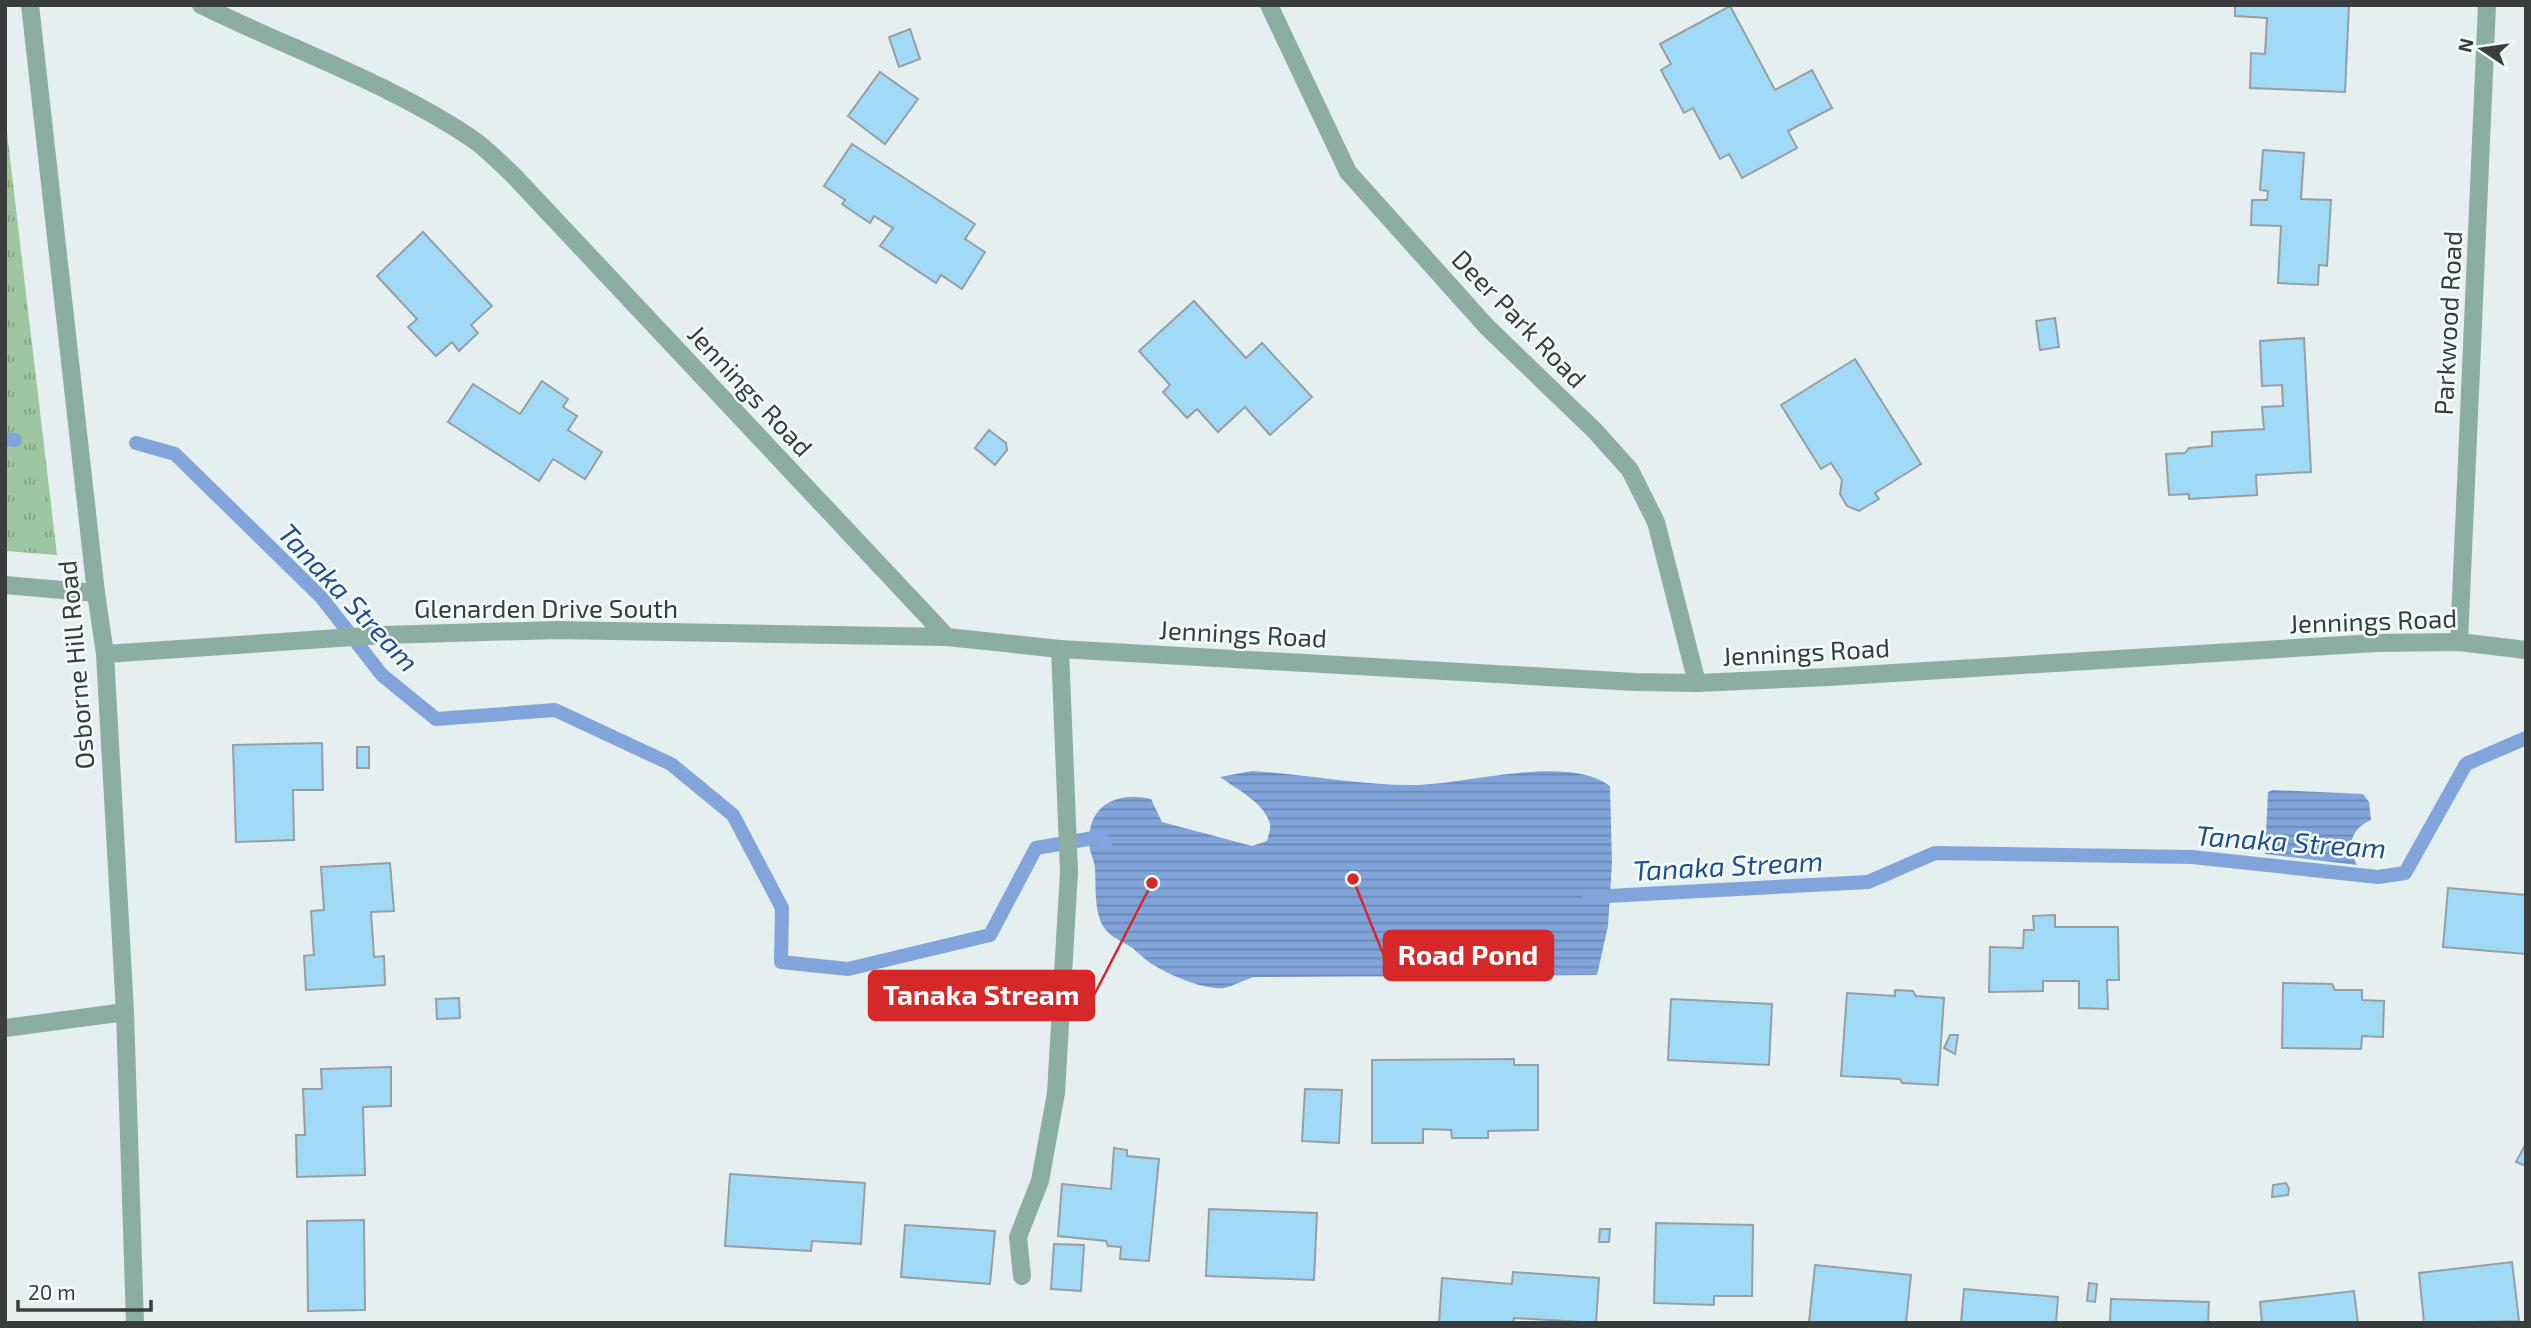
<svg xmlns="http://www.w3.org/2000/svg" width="2531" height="1328" font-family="'Exo 2',sans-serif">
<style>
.park{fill:url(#park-tufts)}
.water{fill:url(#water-rules)}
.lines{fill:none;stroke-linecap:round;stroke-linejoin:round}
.stream{stroke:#81a5da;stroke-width:14}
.building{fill:#a1daf7;stroke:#989fa2;stroke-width:2}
.service{stroke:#8bada2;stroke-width:18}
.minor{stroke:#8bada2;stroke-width:18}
.tertiary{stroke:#8bada2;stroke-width:18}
.labels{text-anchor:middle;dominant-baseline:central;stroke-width:5;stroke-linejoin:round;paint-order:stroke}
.street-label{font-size:26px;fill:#393d3d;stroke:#f3fdfd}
.water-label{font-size:28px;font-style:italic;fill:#224e90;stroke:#f3fdfd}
.leader{fill:none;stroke:#d62828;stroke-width:2.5}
.callout-dot{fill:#d62828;stroke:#f3fdfd;stroke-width:2.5}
.callout{fill:#d62828;stroke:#d62828;stroke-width:2.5}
.callout-label{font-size:28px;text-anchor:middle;font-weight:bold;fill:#fff}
</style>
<defs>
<pattern id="park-tufts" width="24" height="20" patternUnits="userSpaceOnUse" patternTransform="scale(1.75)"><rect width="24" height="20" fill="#9ec6a0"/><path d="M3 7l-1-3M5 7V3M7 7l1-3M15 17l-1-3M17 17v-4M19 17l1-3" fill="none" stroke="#82a284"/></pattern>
<pattern id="water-rules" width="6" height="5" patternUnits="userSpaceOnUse" patternTransform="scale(1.75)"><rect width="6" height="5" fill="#81a5da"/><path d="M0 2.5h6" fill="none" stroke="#6b88b2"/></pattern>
</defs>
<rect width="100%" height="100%" fill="#e6eff0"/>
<polygon class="park" points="5,116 57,555 5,551"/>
<g class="water">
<path d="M1252,771c55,3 109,15 165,14 51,-1 151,-31 193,1l2,77 -4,63 -11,49 -343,2c-8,2 -23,10 -30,11 -21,2 -58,-14 -75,-26 -7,-5 -13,-12 -21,-17 -10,-6 -18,-8 -25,-19 -9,-16 -7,-40 -8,-58 -1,-9 -6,-17 -6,-25 -1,-39 29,-52 62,-44l11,23 90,24 15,-5c1,-5 4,-12 3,-17 -5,-21 -34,-35 -50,-47z"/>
<path d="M2273,790l90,4 6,8 2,18c-20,9 -25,25 -14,45l-92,-11 3,-62z"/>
</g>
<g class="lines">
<g class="stream">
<polyline points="5,439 15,440"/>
<polyline points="136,443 175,454 321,597 382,675 436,719 555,710 671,764 733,815 782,908 781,962 848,969 990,935 1036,848 1099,837 1105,843"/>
<polyline points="1589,897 1868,882 1935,853 2192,857 2378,877 2405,873 2466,764 2526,738"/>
</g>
</g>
<g class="building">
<polygon points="2235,5 2349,5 2345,92 2250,88 2251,53 2265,54 2267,18 2235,16"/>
<polygon points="1730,6 1775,90 1812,70 1832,108 1788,131 1797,148 1742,178 1729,154 1720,159 1693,108 1684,113 1661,70 1671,64 1660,44"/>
<polygon points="910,29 920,59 899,67 889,37"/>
<polygon points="880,72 918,99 885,144 848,116"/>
<polygon points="852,144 975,224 965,239 985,252 962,289 941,275 936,283 880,246 893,228 874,216 870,223 842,204 845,200 824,186"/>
<polygon points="2263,150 2304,153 2301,199 2331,200 2327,266 2319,265 2318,285 2278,283 2281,226 2251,225 2252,200 2267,200 2268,191 2260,190"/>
<polygon points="423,232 492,306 471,325 478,333 459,351 452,342 436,356 408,327 417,319 377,276"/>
<polygon points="1194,301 1246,358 1262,343 1312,397 1270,435 1245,407 1218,432 1197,409 1187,418 1163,392 1170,385 1139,351"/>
<polygon points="2055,318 2059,347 2040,350 2036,321"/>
<polygon points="2304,338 2311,472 2256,475 2257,495 2189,499 2189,494 2169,495 2166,454 2185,453 2189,448 2212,446 2212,432 2264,429 2262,407 2283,406 2282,385 2262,386 2260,341"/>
<polygon points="1855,359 1921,464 1875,493 1879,499 1859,511 1847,506 1840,494 1842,480 1831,463 1821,469 1781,405"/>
<polygon points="542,381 568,399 563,407 577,416 568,430 602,452 585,479 553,459 539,481 448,422 473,384 520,414"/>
<polygon points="989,430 1006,443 1007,450 995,465 975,448"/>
<polygon points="322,743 323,790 293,790 294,840 236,842 233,745"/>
<rect x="357" y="747" width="12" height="21"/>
<polygon points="390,863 394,911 371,912 374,957 384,956 385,985 306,990 304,956 314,955 311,911 324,910 321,867"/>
<polygon points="2448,888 2526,895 2526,954 2443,947"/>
<polygon points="2055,915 2055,927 2118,927 2119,980 2107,980 2108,1009 2079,1008 2079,981 2043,981 2043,991 1989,992 1990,947 2023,948 2024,930 2034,930 2033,916"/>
<polygon points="2283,983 2332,984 2335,990 2362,990 2362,1000 2384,1001 2383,1037 2362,1036 2361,1049 2282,1048"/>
<polygon points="1895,990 1913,991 1916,996 1944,998 1938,1085 1902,1083 1900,1079 1841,1076 1847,993 1895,996"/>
<polygon points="459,998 460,1018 437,1019 436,999"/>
<polygon points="1671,999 1772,1004 1769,1065 1668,1060"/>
<polygon points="1950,1035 1958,1035 1955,1054 1944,1048"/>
<polygon points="1514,1059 1514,1065 1538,1065 1538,1130 1488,1131 1488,1138 1452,1138 1451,1130 1423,1129 1423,1143 1372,1143 1372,1060"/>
<polygon points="391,1067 391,1106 363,1107 365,1175 297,1177 296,1135 305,1135 303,1089 322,1089 321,1069"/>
<polygon points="1305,1089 1342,1090 1339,1143 1302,1141"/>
<polygon points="2525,1145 2526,1145 2526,1166 2516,1162"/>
<polygon points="1114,1148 1127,1150 1127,1156 1159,1159 1149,1261 1120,1259 1121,1247 1108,1246 1106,1241 1058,1236 1062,1184 1111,1189"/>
<polygon points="730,1174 865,1183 861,1244 812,1241 811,1251 725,1246"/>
<polygon points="2286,1183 2289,1189 2288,1195 2272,1197 2273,1185"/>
<polygon points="1209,1209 1317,1213 1314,1280 1206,1276"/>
<polygon points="364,1220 365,1310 308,1311 307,1221"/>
<polygon points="1656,1223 1753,1225 1752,1296 1714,1296 1714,1305 1654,1303"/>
<polygon points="905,1225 995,1231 990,1284 901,1277"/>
<polygon points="1600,1229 1610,1229 1609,1242 1599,1242"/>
<polygon points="1054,1244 1084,1245 1081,1291 1051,1289"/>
<polygon points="2512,1262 2519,1321 2424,1323 2419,1273"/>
<polygon points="1815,1265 1911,1275 1906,1323 1809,1322"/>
<polygon points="1513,1272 1599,1278 1596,1323 1514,1318 1513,1323 1439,1323 1442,1278 1512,1284"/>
<polygon points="2089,1283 2097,1284 2095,1302 2087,1301"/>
<polygon points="1964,1289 2058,1297 2056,1323 1961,1323"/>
<polygon points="2354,1291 2358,1323 2262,1323 2260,1302"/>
<polygon points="2111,1299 2209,1302 2208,1323 2110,1323"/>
</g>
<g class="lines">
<polyline class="service" points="1022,1276 1018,1237 1040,1181 1056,1093 1069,872 1060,649"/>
<g class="minor">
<path d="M201,5c91,45 189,78 273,135 14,10 27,24 40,36l433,461 113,12 575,33 62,1 132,-6 547,-34 83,-1 67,8"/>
<polyline points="1269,5 1348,172 1487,327 1595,431 1630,470 1656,522 1697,683"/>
<polyline points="5,585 96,593"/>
<polyline points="2459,642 2487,5"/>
<polyline points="105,654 383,635 557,630 947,637"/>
<polyline points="5,1028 125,1012"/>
</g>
<polyline class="tertiary" points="30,5 96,593 105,654 125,1012 135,1323"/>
</g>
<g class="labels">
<g class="street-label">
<text transform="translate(1520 318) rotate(46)">Deer Park Road</text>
<text transform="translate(2447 323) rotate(-87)">Parkwood Road</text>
<text transform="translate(751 390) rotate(47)">Jennings Road</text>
<text x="546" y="607">Glenarden Drive South</text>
<text transform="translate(2373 620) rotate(-2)">Jennings Road</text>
<text transform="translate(1243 633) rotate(3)">Jennings Road</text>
<text transform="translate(1806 651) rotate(-3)">Jennings Road</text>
<text transform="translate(75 665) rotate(-95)">Osborne Hill Road</text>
</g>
<g class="water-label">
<text transform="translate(349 597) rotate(47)">Tanaka Stream</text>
<text transform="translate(2291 841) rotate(4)">Tanaka Stream</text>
<text transform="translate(1728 865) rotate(-3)">Tanaka Stream</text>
</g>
</g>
<path class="leader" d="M1353 879L1384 956M1152 883L1094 995"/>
<g class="callout-dot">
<circle cx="1353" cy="879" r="7"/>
<circle cx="1152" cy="883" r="7"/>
</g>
<g class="callout">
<rect x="1384" y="931" width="169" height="49" rx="7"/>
<rect x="869" y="971" width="225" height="49" rx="7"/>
</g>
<g class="callout-label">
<text x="1468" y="965">Road Pond</text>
<text x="981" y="1005">Tanaka Stream</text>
</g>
<rect width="2531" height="1328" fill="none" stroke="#393d3d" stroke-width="14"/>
<g transform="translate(2482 49) rotate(283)" stroke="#f3fdfd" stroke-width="5" paint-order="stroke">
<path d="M0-5L12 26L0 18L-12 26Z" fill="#393d3d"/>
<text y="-10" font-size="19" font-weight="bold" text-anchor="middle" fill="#393d3d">N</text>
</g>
<path d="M18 1300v10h133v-10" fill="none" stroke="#393d3d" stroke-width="3.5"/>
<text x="28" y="1300" font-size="21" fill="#393d3d" stroke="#f3fdfd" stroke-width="5" paint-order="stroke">20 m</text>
</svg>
